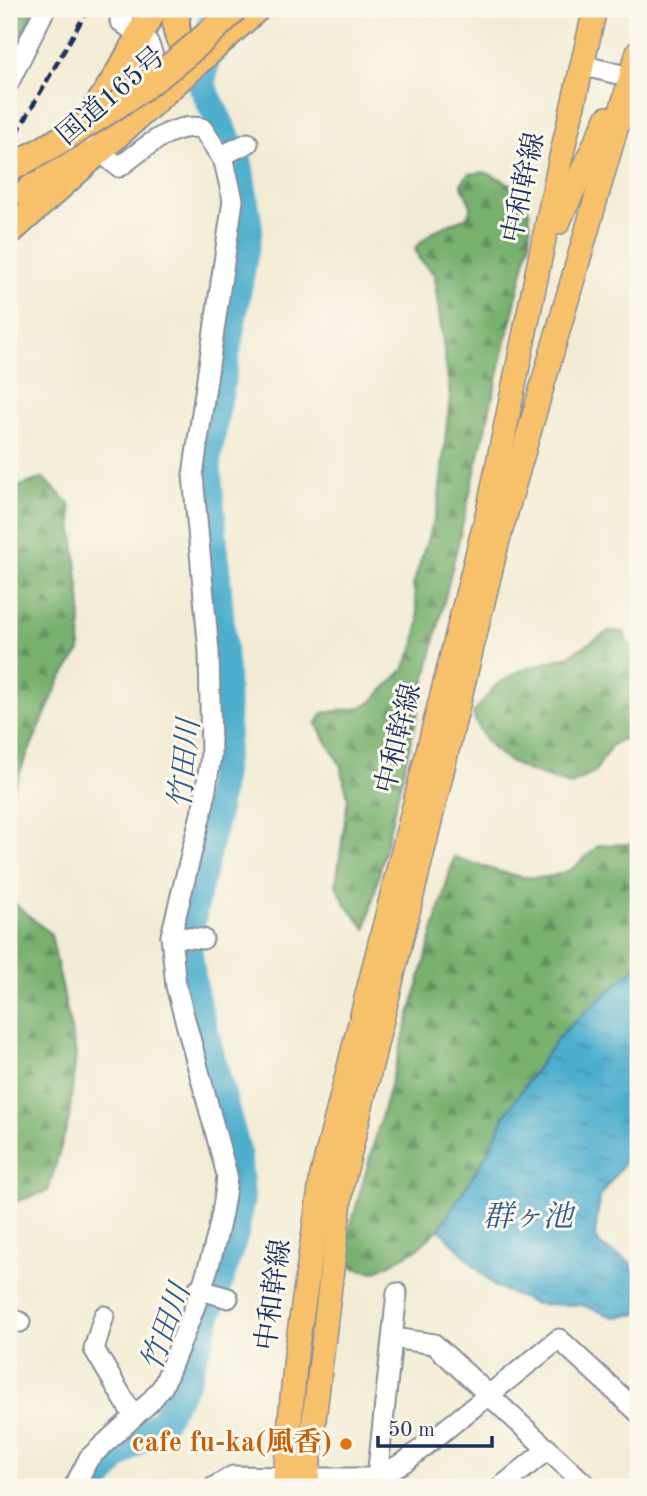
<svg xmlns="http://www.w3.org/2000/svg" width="647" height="1496" font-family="'Old Standard TT','Noto Serif JP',serif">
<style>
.forest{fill:url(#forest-firs);stroke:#4a7066;stroke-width:2}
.water{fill:url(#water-ripples);stroke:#346e96;stroke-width:2}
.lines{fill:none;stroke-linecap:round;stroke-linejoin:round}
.river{stroke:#4eaecd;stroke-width:28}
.minor-casing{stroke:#868d99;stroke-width:23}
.major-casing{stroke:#868d99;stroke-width:26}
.highway-casing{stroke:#868d99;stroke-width:30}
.minor{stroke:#fff;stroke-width:19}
.major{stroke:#f7c06b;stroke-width:23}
.highway{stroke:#f7c06b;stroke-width:26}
.rail{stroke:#1b2f5e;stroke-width:4.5;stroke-dasharray:10 5;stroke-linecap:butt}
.highway-bridge-casing{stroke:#868d99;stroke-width:30;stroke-linecap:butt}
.highway-bridge{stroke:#f7c06b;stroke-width:26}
.food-dot{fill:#e8710a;stroke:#fbf7ec;stroke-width:2.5}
.labels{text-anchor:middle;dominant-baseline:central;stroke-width:6;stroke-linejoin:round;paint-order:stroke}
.street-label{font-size:28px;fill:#1b2f5e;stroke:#fbf7ec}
.food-label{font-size:28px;font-weight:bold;fill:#c56008;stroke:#fbf7ec;text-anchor:end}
.water-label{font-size:30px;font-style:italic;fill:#2d5b85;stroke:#fbf7ec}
</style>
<defs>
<pattern id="forest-firs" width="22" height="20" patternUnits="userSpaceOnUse" patternTransform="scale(1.75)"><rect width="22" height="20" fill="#78b06e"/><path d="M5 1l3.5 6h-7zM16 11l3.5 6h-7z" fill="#62905e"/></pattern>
<pattern id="water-ripples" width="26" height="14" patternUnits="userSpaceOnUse" patternTransform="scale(1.75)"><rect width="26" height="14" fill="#4eaecd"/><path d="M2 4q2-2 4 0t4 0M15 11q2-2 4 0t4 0" fill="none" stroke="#408eaa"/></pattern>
</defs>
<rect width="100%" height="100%" fill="#fbf7ec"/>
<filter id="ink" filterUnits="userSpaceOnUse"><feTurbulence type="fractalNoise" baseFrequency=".0143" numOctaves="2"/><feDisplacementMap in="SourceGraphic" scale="14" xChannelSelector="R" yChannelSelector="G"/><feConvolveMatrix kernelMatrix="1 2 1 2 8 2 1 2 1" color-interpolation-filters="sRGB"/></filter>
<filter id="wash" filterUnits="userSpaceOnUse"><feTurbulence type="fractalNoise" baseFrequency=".00686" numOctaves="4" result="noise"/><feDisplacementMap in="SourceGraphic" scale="28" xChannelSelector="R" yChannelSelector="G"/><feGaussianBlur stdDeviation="1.57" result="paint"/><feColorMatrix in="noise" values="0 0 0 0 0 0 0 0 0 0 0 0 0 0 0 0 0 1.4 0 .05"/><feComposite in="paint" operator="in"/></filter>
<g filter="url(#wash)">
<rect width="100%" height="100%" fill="#f2ebd4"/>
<g class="forest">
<polygon points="9,9 36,9 9,62"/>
<path d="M484,172c40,15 48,25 46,69l-164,688 -20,-24 -10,-20 12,-87 -8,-34 -24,-40 7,-11 36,-5 11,-5 34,-34 10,-23 5,-25 -6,-36 25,-79 12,-110 -16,-122 -15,-15 -4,-11 18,-17 34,-14 4,-11 -10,-22 7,-10z"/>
<polygon points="43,478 70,504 81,607 80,651 60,680 9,797 9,490"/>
<path d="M609,631l15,1 4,11 10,7v92l-16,-3 -10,6 -18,28 -23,12c-45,-15 -82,-21 -98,-71l23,-29 24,-14 48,-15z"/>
<path d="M638,844v121l-78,70 -54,78 -16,36 -51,80 -23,21 -41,22 -22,-4 -8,-22 109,-389c37,11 78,32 116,13 10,-6 20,-17 29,-25z"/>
<polygon points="9,899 51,934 76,1054 69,1119 48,1191 9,1204"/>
</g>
<polygon class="water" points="638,965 638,1143 600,1197 595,1235 601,1246 631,1263 638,1281 638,1314 614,1317 582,1305 535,1304 494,1286 439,1229 490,1149 506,1113 560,1035"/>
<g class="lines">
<polyline class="river" points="93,1487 116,1458 164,1419 186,1380 235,1234 241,1197 237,1151 195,997 188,948 195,901 215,819 226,735 225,673 207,461 249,228 239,164 202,85 213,9"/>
</g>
</g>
<g filter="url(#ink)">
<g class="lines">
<g class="minor-casing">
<g id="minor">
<polyline points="126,9 120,21 148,42 153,56 147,71 132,87"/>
<polyline points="583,60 593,68 630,77"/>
<polyline points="9,82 45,9"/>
<polyline points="221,156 248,143"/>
<polyline points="171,936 203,939"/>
<polyline points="198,1289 228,1298"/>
<polyline points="104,1316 94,1349 133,1415"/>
<polyline points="9,1319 20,1322"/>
<polyline points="393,1338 434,1344 588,1487"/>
<polyline points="306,1478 376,1478 406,1461 559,1339 638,1412"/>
<path d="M74,1487l15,-29 61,-56 13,-16c27,-65 59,-140 64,-211l-51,-189 -5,-50 33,-134 7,-47 -2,-102 -16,-178 40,-275 -9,-39 -22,-33c-32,-6 -59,22 -83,39l-21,-17 -4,-14 14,-21"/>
<polyline points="214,1487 233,1476 284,1477"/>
<polyline points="376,1487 397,1293"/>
<polyline points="501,1487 548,1449"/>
</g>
</g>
<g class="major-casing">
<g id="major">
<polyline points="558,223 607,118"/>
<polyline points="284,1487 296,1354 322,1175 489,507 559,166 595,9"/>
<polyline points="306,1487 342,1185 497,544 638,52"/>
</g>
</g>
<g class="highway-casing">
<g id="highway">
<path d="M178,9c-7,25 5,48 33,37"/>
<path d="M27,193c37,-38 69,-81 96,-127 11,-18 19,-38 31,-57"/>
<polyline points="9,232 256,9"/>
</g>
</g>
<use href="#minor" class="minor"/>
<use href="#major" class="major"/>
<use href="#highway" class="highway"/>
<polyline class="rail" points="9,147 88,9"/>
<g class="highway-bridge-casing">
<path id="highway-bridge" d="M9,169c82,-45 160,-92 225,-160"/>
</g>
<use href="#highway-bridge" class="highway-bridge"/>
</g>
</g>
<circle class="food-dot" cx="346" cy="1444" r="7"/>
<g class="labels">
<g class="street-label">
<text transform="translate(112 97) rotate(-41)">国道165号</text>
<text transform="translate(525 188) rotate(-78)">中和幹線</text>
<text transform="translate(400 739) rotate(-76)">中和幹線</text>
<text transform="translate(275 1295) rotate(-82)">中和幹線</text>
</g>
<g class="food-label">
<text x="332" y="1444">cafe fu-ka(風香)</text>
</g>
<g class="water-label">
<text transform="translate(186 764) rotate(-84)">竹田川</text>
<text x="528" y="1218">群ヶ池</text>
<text transform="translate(167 1328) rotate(-70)">竹田川</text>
</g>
</g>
<rect width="647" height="1496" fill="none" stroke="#fbf7ec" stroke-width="35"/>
<path d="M378 1436v10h114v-10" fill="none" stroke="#1b2f5e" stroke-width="3.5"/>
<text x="388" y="1436" font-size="21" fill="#1b2f5e" stroke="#fbf7ec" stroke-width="5" paint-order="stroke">50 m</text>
</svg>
